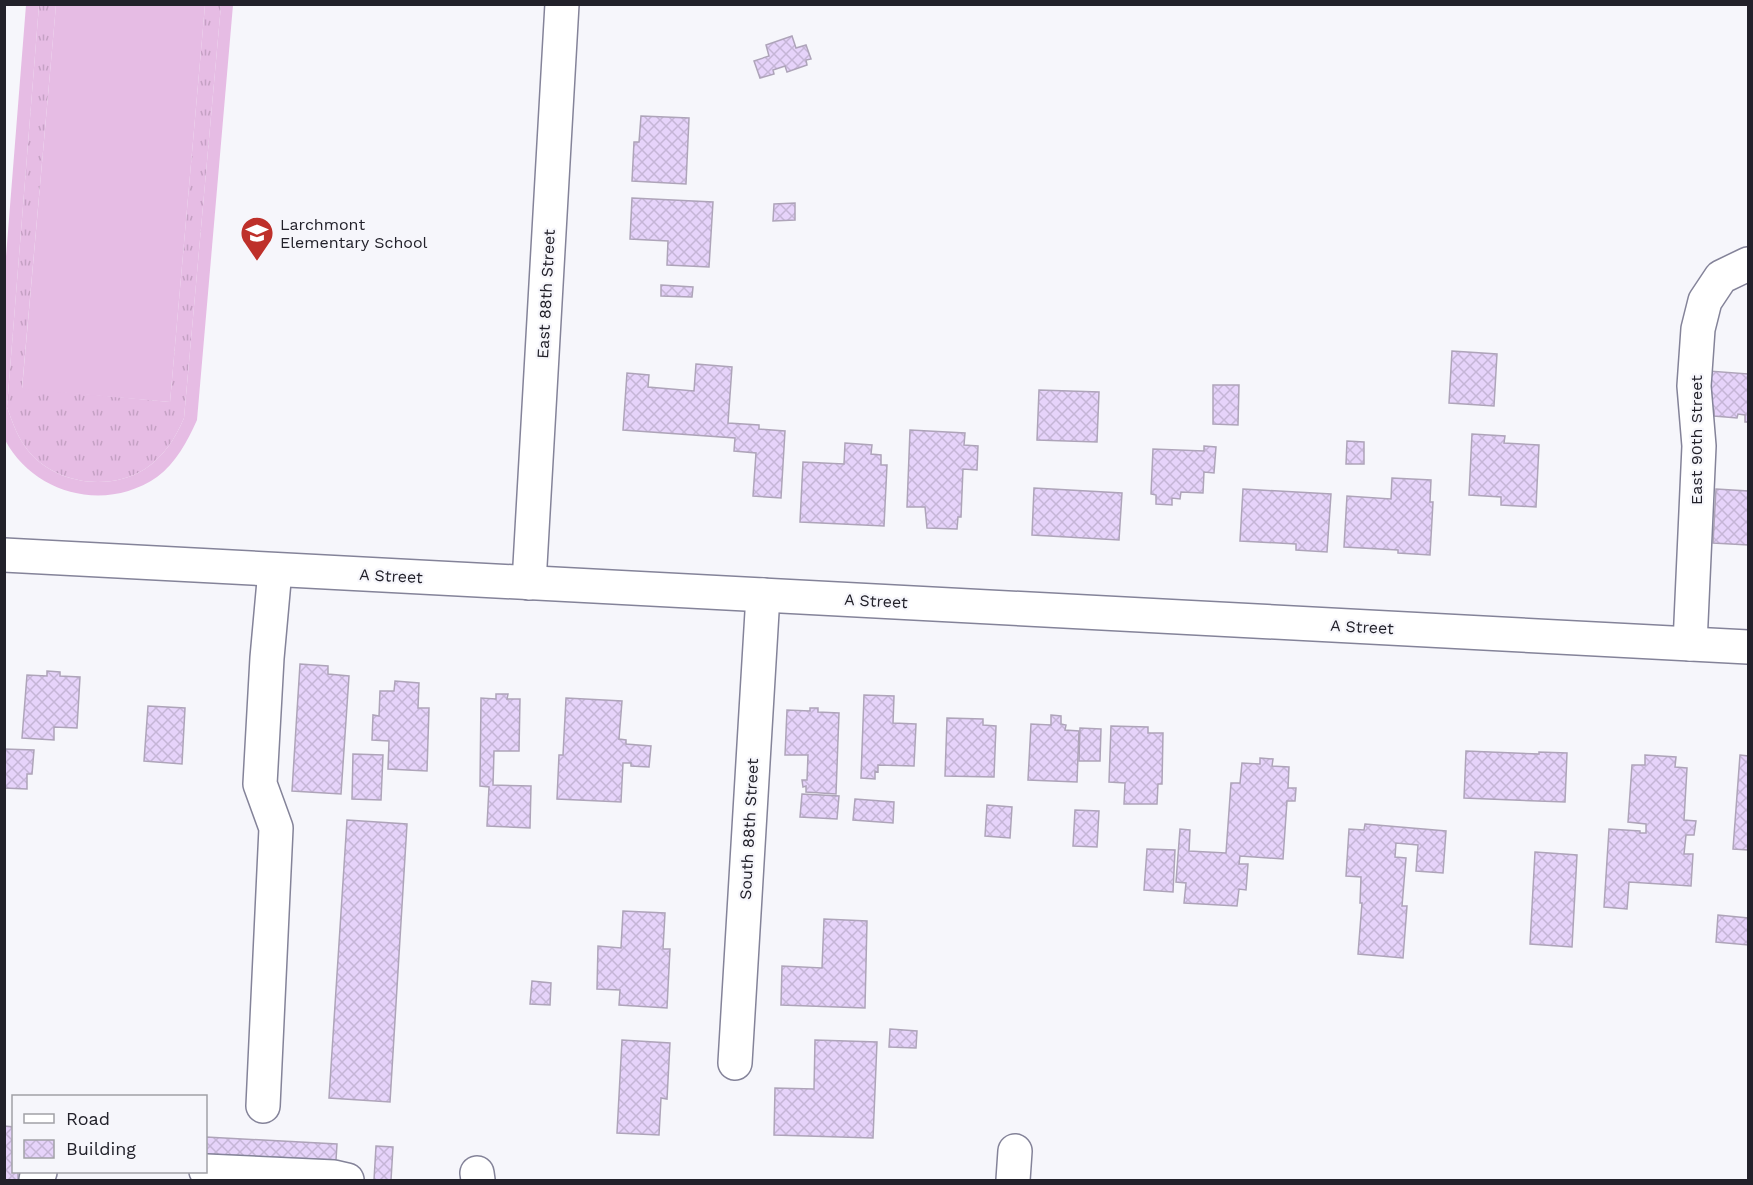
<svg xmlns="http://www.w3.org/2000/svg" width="1753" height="1185" font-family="'Work Sans',sans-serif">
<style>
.grass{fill:url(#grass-tufts)}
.pitch{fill:#e6bce4}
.building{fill:url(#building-cross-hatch);stroke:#aea4b9;stroke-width:1.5}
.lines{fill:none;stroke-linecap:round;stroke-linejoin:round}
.minor-casing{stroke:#848399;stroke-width:36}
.minor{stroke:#fff;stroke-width:33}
.labels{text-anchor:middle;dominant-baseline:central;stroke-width:4.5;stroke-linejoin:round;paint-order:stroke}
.poi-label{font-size:16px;fill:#22212a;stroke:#f6f6fb;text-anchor:start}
.street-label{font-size:16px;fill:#22212a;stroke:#f6f6fb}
</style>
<defs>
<pattern id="grass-tufts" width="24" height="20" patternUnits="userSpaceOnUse" patternTransform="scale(1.5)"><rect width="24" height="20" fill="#e6bce4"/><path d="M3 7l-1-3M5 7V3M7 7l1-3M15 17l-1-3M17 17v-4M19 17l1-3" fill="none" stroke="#c5a1c4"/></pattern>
<pattern id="building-cross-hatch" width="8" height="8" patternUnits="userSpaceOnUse" patternTransform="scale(1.5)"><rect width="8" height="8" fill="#e6d3fa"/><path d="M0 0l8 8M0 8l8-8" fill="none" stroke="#c5b5d6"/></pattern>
</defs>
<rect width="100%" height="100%" fill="#f6f6fb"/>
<path class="grass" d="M39,5h17l-34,383 148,14 35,-397h16l-37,413c-9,21 -20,38 -39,51 -38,24 -96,14 -121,-24 -8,-12 -12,-24 -17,-38z"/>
<g class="pitch">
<path d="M26,5h13l-32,402c5,14 9,26 17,38 25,38 83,48 121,24 19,-13 30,-30 39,-51l37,-413h12l-36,415c-10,22 -21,43 -40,57 -52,36 -123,17 -152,-37v-171z"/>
<polygon points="56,5 205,5 170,402 22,389"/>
</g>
<g class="building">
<polygon points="792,36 796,48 806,45 811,59 806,60 807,65 787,72 785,66 773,70 774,74 760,78 754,61 769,56 766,45"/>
<polygon points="641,116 689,118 686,184 632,181 634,142 639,142"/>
<polygon points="632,198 713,202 709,267 667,265 668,241 630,239"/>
<polygon points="795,203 795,220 773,221 774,204"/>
<polygon points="661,285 693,287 692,297 661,296"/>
<polygon points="1452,351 1497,354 1494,406 1449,403"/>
<polygon points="696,364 732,367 728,423 759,425 759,429 785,431 781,498 753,496 756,453 734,451 735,438 623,430 627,373 649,375 648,387 694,391"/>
<polygon points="1748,370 1748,422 1745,422 1745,415 1738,414 1737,418 1714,416 1714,411 1706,411 1709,371 1748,374"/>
<polygon points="1213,385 1239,385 1238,425 1213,424"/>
<polygon points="1039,390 1099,392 1097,442 1037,440"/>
<polygon points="910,430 965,433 964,445 978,446 977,470 963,469 961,517 958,517 957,529 927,528 925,507 907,507"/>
<polygon points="1472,434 1505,436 1504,443 1539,445 1536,507 1501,505 1501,497 1469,495"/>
<polygon points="1347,441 1364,442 1364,464 1346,464"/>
<polygon points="845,443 872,445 871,454 881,455 881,465 887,465 884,526 800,522 803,462 844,464"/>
<polygon points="1204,446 1216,447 1214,473 1204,472 1203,493 1181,492 1180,499 1172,498 1172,505 1156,504 1156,495 1151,494 1153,449 1204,451"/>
<polygon points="1392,478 1431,480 1430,502 1433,502 1430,555 1398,553 1398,550 1344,547 1347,496 1391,499"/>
<polygon points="1034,488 1122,493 1119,540 1032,535"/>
<polygon points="1243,489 1331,494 1327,552 1296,550 1296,544 1240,541"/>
<polygon points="1716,489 1748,491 1748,545 1713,543"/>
<polygon points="300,664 328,666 328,674 349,676 341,794 292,791"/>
<polygon points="47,671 60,672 60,676 80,677 77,728 54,727 54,740 22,738 27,675 47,676"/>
<polygon points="395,681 419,683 418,708 429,708 427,771 388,769 389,741 372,740 373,715 379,716 380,691 394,691"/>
<polygon points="496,694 508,694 507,699 520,699 519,751 494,751 493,785 531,786 530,828 487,826 489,787 480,786 481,698 496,699"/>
<polygon points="864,695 894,696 893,723 916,724 914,766 878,765 878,772 875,771 875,779 861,778"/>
<polygon points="566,698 622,701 619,739 626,740 626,744 651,746 649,767 631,766 631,763 623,763 621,802 557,799 559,755 563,755"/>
<polygon points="148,706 185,708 182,764 144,761"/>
<polygon points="810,708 818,708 818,712 839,713 836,794 806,792 806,786 803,787 802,780 807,780 808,755 785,755 787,710 810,711"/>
<polygon points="1051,715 1061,716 1061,724 1066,725 1065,730 1079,731 1077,782 1028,780 1031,724 1051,725"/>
<polygon points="947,718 983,719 983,725 996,726 994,777 945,776"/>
<polygon points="1111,726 1148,727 1148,733 1163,733 1162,784 1158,784 1157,804 1124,804 1125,783 1109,782"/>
<polygon points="1080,728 1101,729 1100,761 1079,761"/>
<polygon points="4,749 34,750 32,774 27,774 27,789 4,788"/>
<polygon points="1466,751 1539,754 1539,752 1567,753 1565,802 1464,798"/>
<polygon points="353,754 383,755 381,800 352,799"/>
<polygon points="1645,755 1676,757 1675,767 1687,768 1684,820 1696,821 1694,835 1686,835 1684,854 1693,854 1691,886 1629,882 1627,909 1604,907 1609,829 1640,831 1640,833 1646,833 1646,824 1628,822 1632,765 1645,765"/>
<polygon points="1740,755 1748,756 1748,850 1733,849"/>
<polygon points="1260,758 1273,759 1272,766 1289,767 1288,788 1296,788 1295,801 1287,801 1283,859 1240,856 1239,864 1248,864 1246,890 1239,889 1237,906 1184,903 1186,883 1176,882 1180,829 1190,830 1189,851 1226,853 1231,783 1240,783 1242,763 1260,764"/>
<polygon points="802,794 839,796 837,819 800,817"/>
<polygon points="855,799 894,802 893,823 853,820"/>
<polygon points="987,805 1012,807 1010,838 985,836"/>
<polygon points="1075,810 1099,811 1097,847 1073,846"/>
<polygon points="347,820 407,824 390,1102 329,1098"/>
<polygon points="1365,824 1446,831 1443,873 1416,871 1418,845 1396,843 1395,857 1406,858 1402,906 1407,906 1403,958 1358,954 1362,903 1360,903 1361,877 1346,876 1349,829 1364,830"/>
<polygon points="1147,849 1175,850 1173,892 1144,890"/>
<polygon points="1535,852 1577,855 1572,947 1530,944"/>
<polygon points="623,911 665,913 663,949 670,949 667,1008 619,1005 620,990 597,989 598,946 621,948"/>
<polygon points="1718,915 1748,918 1748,945 1716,942"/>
<polygon points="824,919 867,921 865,1008 781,1005 782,966 822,968"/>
<polygon points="532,981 551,983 550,1005 530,1004"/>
<polygon points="890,1029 917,1031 916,1048 889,1047"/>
<polygon points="622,1040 670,1043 667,1099 661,1098 659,1135 617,1133"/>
<polygon points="815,1040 877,1042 873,1138 774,1135 775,1088 814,1089"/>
<polygon points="4,1126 14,1127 14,1172 18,1172 18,1180 4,1180"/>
<polygon points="206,1137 337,1144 336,1160 206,1154"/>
<polygon points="376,1146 393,1147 391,1180 374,1180"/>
</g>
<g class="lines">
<g class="minor-casing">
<g id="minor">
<polyline points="4,555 1748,647"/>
<polyline points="529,583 562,4"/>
<polyline points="1690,644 1699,446 1694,386 1698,329 1705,301 1721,277 1748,264"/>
<polyline points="735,1063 763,595"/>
<polyline points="263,1106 276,828 260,784 267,658 275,570"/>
<polyline points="206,1171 334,1177 347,1180"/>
<polyline points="477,1173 478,1180"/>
<polyline points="36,1180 37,1175 40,1172"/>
<polyline points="1013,1180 1015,1151"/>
</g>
</g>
<use href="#minor" class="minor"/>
</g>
<defs>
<g id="school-pin" transform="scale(1.725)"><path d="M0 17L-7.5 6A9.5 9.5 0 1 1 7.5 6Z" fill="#be302a" stroke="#f6f6fb"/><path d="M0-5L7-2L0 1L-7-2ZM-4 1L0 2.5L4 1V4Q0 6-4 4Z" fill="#fff"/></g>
</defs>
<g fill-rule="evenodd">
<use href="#school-pin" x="257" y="233"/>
</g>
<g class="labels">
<g class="poi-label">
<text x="280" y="224">Larchmont<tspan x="280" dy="18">Elementary School</tspan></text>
</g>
<g class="street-label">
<text transform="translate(546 294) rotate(-87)">East 88th Street</text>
<text transform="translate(1696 440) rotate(-90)">East 90th Street</text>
<text transform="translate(391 576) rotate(3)">A Street</text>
<text transform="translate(876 601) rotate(3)">A Street</text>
<text transform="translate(1362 627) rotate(3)">A Street</text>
<text transform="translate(749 829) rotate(-87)">South 88th Street</text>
</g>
</g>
<rect width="1753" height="1185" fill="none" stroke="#22212a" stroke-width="12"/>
<rect x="12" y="1095" width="195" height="78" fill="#f6f6fb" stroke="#a1a1a7" stroke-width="1.5"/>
<rect x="24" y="1114" width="30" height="9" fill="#ffffff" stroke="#a1a1a7" stroke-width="1.5"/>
<text x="66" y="1125" font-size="18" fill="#22212a">Road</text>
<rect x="24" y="1140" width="30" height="18" fill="url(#building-cross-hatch)" stroke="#a1a1a7" stroke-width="1.5"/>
<text x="66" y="1155" font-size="18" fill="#22212a">Building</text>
</svg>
